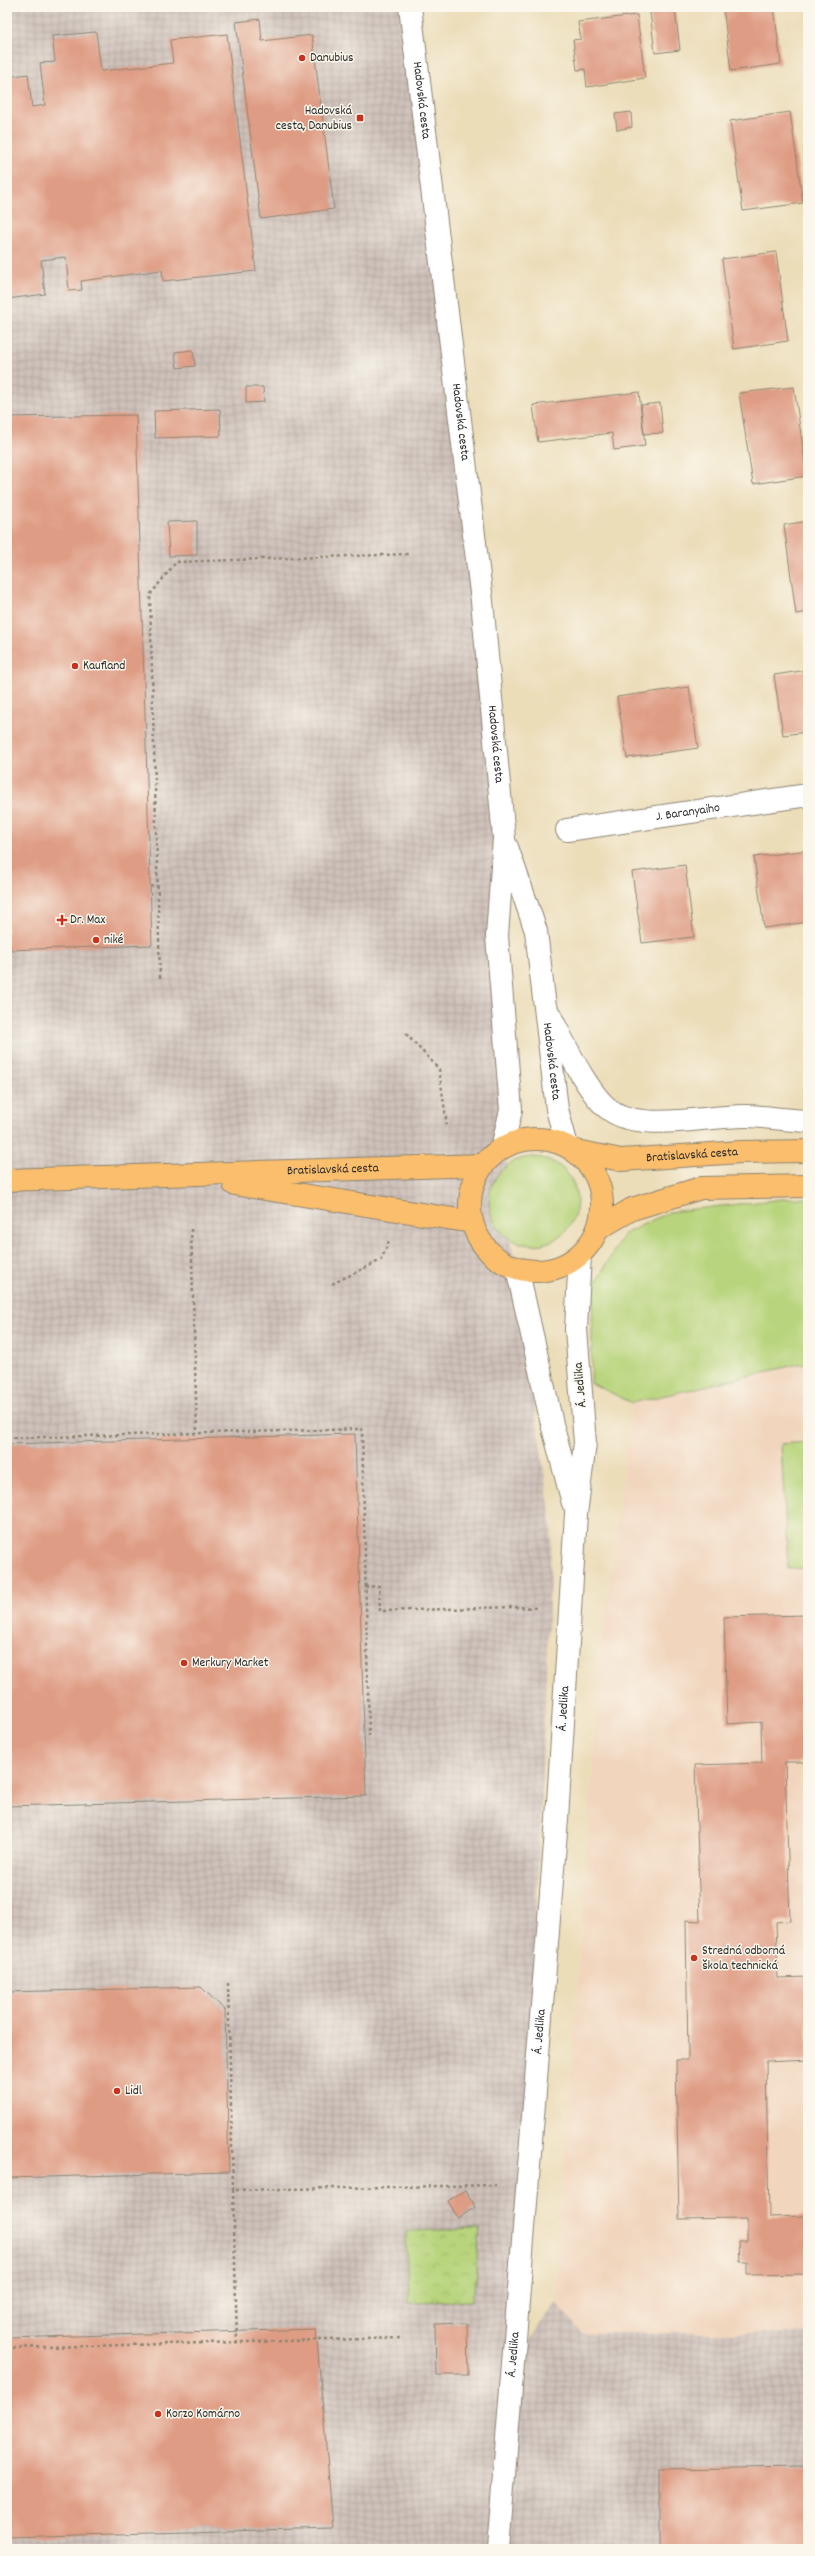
<svg xmlns="http://www.w3.org/2000/svg" width="815" height="2556" font-family="Dekko,sans-serif">
<style>
.built{fill:#f1d5bd}
.industrial{fill:url(#industrial-grid)}
.green{fill:#b8d47b;stroke:#728053}
.park{fill:url(#park-crowns);stroke:#728053}
.building{fill:#df9c84}
.lines{fill:none;stroke-linecap:round;stroke-linejoin:round}
.minor-casing{stroke:#8c8472;stroke-width:24}
.primary-casing{stroke:#8c8472;stroke-width:24}
.path{stroke:#8c8472;stroke-width:2.5;stroke-dasharray:3 3;stroke-linecap:butt}
.minor{stroke:#fff;stroke-width:22}
.primary{stroke:#fabe6d;stroke-width:22}
.poi-dot{fill:#c8321e;stroke:#fbf7ec;stroke-width:1.5}
.labels{text-anchor:middle;dominant-baseline:central;stroke-width:3;stroke-linejoin:round;paint-order:stroke}
.poi-label{font-size:13px;fill:#2b2b2b;stroke:#fbf7ec;text-anchor:start}
.street-label{font-size:13px;fill:#2b2b2b;stroke:#fbf7ec}
</style>
<defs>
<pattern id="industrial-grid" width="8" height="8" patternUnits="userSpaceOnUse"><rect width="8" height="8" fill="#cec1ba"/><path d="M0 4h8M4 0v8" fill="none" stroke="#b1a6a0"/></pattern>
<pattern id="park-crowns" width="20" height="18" patternUnits="userSpaceOnUse"><rect width="20" height="18" fill="#b8d47b"/><path d="M2 6a3 3 0 1 1 6 0M12 15a3 3 0 1 1 6 0" fill="none" stroke="#9eb66a"/></pattern>
</defs>
<rect width="100%" height="100%" fill="#fbf7ec"/>
<filter id="ink" filterUnits="userSpaceOnUse"><feTurbulence type="fractalNoise" baseFrequency=".025" numOctaves="2"/><feDisplacementMap in="SourceGraphic" scale="8" xChannelSelector="R" yChannelSelector="G"/><feConvolveMatrix kernelMatrix="1 2 1 2 8 2 1 2 1" color-interpolation-filters="sRGB"/></filter>
<filter id="wash" filterUnits="userSpaceOnUse"><feTurbulence type="fractalNoise" baseFrequency=".012" numOctaves="4" result="noise"/><feDisplacementMap in="SourceGraphic" scale="16" xChannelSelector="R" yChannelSelector="G"/><feGaussianBlur stdDeviation="0.9" result="paint"/><feColorMatrix in="noise" values="0 0 0 0 0 0 0 0 0 0 0 0 0 0 0 0 0 1.4 0 .05"/><feComposite in="paint" operator="in"/></filter>
<g filter="url(#wash)">
<rect width="100%" height="100%" fill="#ecddb9"/>
<polygon class="built" points="808,1362 808,2333 581,2333 555,2302 601,1651 632,1403"/>
<polygon class="industrial" points="7,7 410,7 504,838 507,1213 552,1527 522,2259 515,2362 555,2302 582,2333 808,2333 808,2549 7,2549"/>
<g class="green">
<circle cx="533" cy="1201" r="44"/>
<polygon points="792,1198 808,1198 808,1362 632,1403 591,1383 593,1287 624,1234 669,1212"/>
<polygon points="808,1442 808,1568 788,1569 781,1444"/>
</g>
<polygon class="park" points="480,2229 473,2301 408,2302 406,2231"/>
<g id="blocks">
<g class="building">
<polygon points="723,7 774,7 781,64 731,71"/>
<polygon points="675,9 680,50 655,53 650,12"/>
<polygon points="637,15 645,78 587,87 585,69 577,70 573,40 581,39 578,22"/>
<polygon points="260,19 262,41 312,35 334,209 261,219 236,22"/>
<polygon points="96,32 101,71 173,63 170,40 227,34 256,271 163,281 162,270 81,281 82,290 69,291 66,257 41,260 45,294 7,299 7,77 28,74 32,107 45,105 40,63 55,62 52,36"/>
<polygon points="631,112 632,127 617,130 615,114"/>
<polygon points="790,112 803,203 743,211 730,121"/>
<polygon points="776,252 788,341 734,349 722,259"/>
<polygon points="193,350 195,366 177,368 175,352"/>
<polygon points="246,387 263,387 264,402 246,403"/>
<polygon points="794,387 807,476 753,484 739,393"/>
<polygon points="639,392 645,446 614,450 612,433 538,442 533,405"/>
<polygon points="660,403 663,433 644,434 641,405"/>
<polygon points="220,409 221,436 155,438 154,411"/>
<polygon points="136,415 152,945 7,950 7,417"/>
<polygon points="197,521 197,555 169,556 167,522"/>
<polygon points="808,521 808,612 796,614 784,525"/>
<polygon points="808,670 808,732 783,735 774,675"/>
<polygon points="689,687 698,748 627,758 617,697"/>
<polygon points="808,850 808,922 764,928 754,857"/>
<polygon points="685,865 694,937 642,943 632,872"/>
<polygon points="355,1434 366,1796 7,1806 7,1444"/>
<polygon points="808,1615 808,1762 785,1762 790,1921 776,1922 778,1978 808,1977 808,2060 766,2062 769,2217 808,2216 808,2274 747,2275 747,2262 740,2262 739,2241 747,2241 747,2218 679,2219 676,2060 688,2060 686,1920 700,1921 695,1765 762,1763 761,1722 727,1724 724,1617"/>
<polygon points="201,1987 225,2010 229,2172 7,2178 7,1992"/>
<polygon points="465,2190 476,2207 458,2218 448,2201"/>
<polygon points="467,2323 468,2375 436,2375 435,2324"/>
<polygon points="316,2329 333,2528 7,2537 7,2338"/>
<polygon points="808,2467 808,2549 659,2549 659,2469"/>
</g>
</g>
</g>
<g filter="url(#ink)">
<use href="#blocks" fill-opacity="0" stroke="#8c8472" stroke-width="1"/>
<g class="lines">
<g class="minor-casing">
<g id="minor">
<path id="s1" d="M410,7l72,594 22,237 -7,98 14,174 -9,38"/>
<path id="s2" d="M567,830l241,-35"/>
<path id="s3" d="M507,847l29,84 21,178 10,37"/>
<path d="M547,1010c14,26 40,84 63,100 32,23 99,5 137,6 21,1 41,4 61,5"/>
<polyline points="517,1268 552,1424 573,1503"/>
<path id="s4" d="M498,2549l59,-730 19,-305 9,-71 -9,-114 4,-74"/>
</g>
</g>
<g class="primary-casing">
<g id="primary">
<circle cx="536" cy="1205" r="66"/>
<path id="s5" d="M576,1151l45,9 120,-8 67,-1"/>
<path id="s6" d="M7,1180l476,-15"/>
<polyline points="234,1184 472,1222"/>
<polyline points="598,1229 632,1209 701,1188 808,1186"/>
</g>
</g>
<g class="path">
<polyline points="150,886 158,887"/>
<polyline points="160,978 150,595 176,562 409,554"/>
<polyline points="406,1034 439,1069 447,1126"/>
<polyline points="191,1229 197,1432"/>
<polyline points="332,1284 381,1260 389,1241"/>
<polyline points="7,1438 362,1429 369,1736"/>
<polyline points="365,1587 379,1586 380,1611 514,1607 539,1608"/>
<polyline points="228,1983 233,2190 496,2185"/>
<polyline points="233,2190 237,2341"/>
<polyline points="7,2348 403,2338"/>
</g>
<use href="#minor" class="minor"/>
<use href="#primary" class="primary"/>
</g>
</g>
<g class="poi-dot">
<circle cx="302" cy="58" r="4"/>
<rect x="356" y="114" width="8" height="8" rx="2"/>
<circle cx="75" cy="666" r="4"/>
<path d="M60 914h4v4h4v4h-4v4h-4v-4h-4v-4h4z"/>
<circle cx="96" cy="940" r="4"/>
<circle cx="184" cy="1663" r="4"/>
<circle cx="694" cy="1958" r="4"/>
<circle cx="117" cy="2091" r="4"/>
<circle cx="158" cy="2414" r="4"/>
</g>
<g class="labels">
<g class="poi-label">
<text x="310" y="58">Danubius</text>
<text x="352" y="111" text-anchor="end">Hadovská<tspan x="352" dy="15">cesta, Danubius</tspan></text>
<text x="83" y="666">Kaufland</text>
<text x="70" y="920">Dr. Max</text>
<text x="104" y="940">niké</text>
<text x="192" y="1663">Merkury Market</text>
<text x="702" y="1951">Stredná odborná<tspan x="702" dy="15">škola technická</tspan></text>
<text x="125" y="2091">Lidl</text>
<text x="166" y="2414">Korzo Komárno</text>
</g>
<g class="street-label">
<text stroke="none"><textPath href="#s1" startOffset="94">Hadovská cesta</textPath></text>
<text stroke="none"><textPath href="#s1" startOffset="418">Hadovská cesta</textPath></text>
<text stroke="none"><textPath href="#s1" startOffset="742">Hadovská cesta</textPath></text>
<text stroke="none"><textPath href="#s2" startOffset="122">J. Baranyaiho</textPath></text>
<text stroke="none"><textPath href="#s3" startOffset="220">Hadovská cesta</textPath></text>
<text stroke="none"><textPath href="#s5" startOffset="117">Bratislavská cesta</textPath></text>
<text stroke="none"><textPath href="#s6" startOffset="326">Bratislavská cesta</textPath></text>
<text transform="translate(581 1385) rotate(-95)">Á. Jedlika</text>
<text stroke="none"><textPath href="#s4" startOffset="843">Á. Jedlika</textPath></text>
<text stroke="none"><textPath href="#s4" startOffset="519">Á. Jedlika</textPath></text>
<text stroke="none"><textPath href="#s4" startOffset="195">Á. Jedlika</textPath></text>
</g>
</g>
<rect width="815" height="2556" fill="none" stroke="#fbf7ec" stroke-width="24"/>
</svg>
